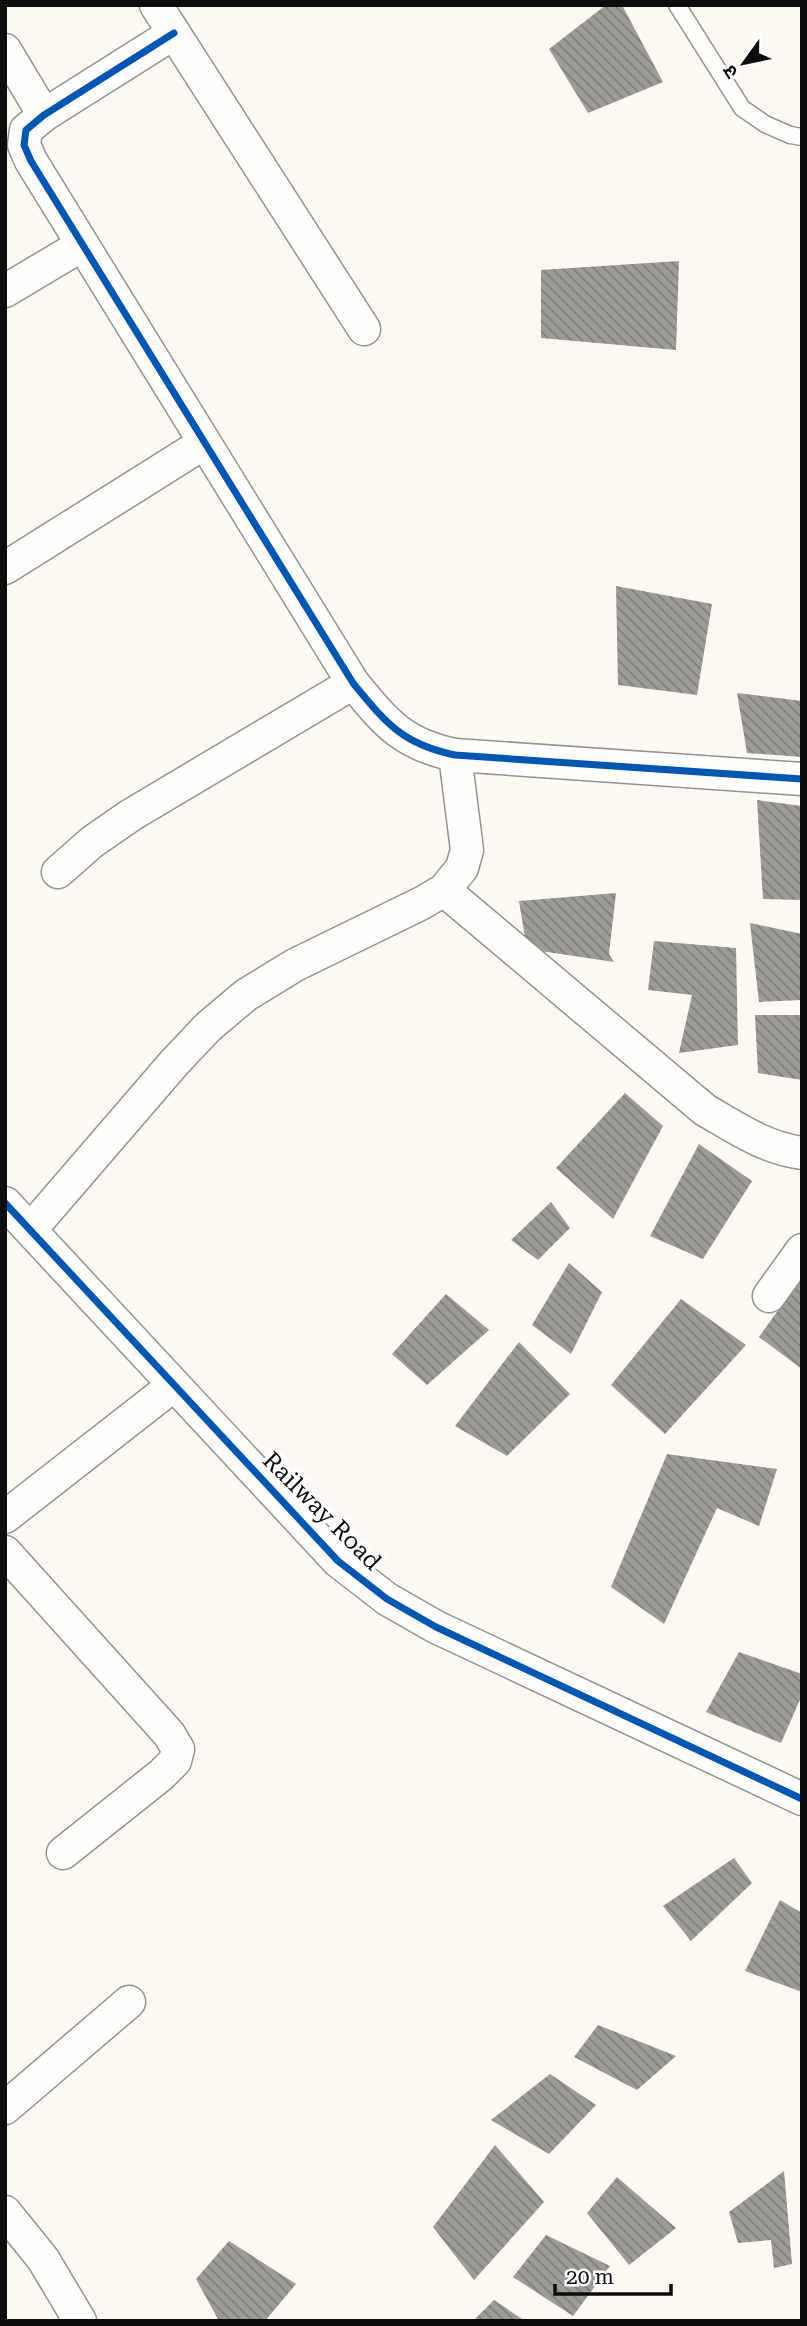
<svg xmlns="http://www.w3.org/2000/svg" width="807" height="2326" font-family="'Roboto Serif','Noto Sans Devanagari',serif">
<style>
.building{fill:url(#building-back-hatch)}
.lines{fill:none;stroke-linecap:round;stroke-linejoin:round}
.lane-casing{stroke:#949390;stroke-width:19}
.street-casing{stroke:#949390;stroke-width:35}
.lane{stroke:#fefefd;stroke-width:16}
.street{stroke:#fefefd;stroke-width:32}
.cycleway-casing{stroke:#fff;stroke-width:11}
.cycleway{stroke:#0057b8;stroke-width:7}
.labels{text-anchor:middle;dominant-baseline:central;stroke-width:7;stroke-linejoin:round;paint-order:stroke}
.street-label{font-size:24px;fill:#0d0d0d;stroke:#fff}
</style>
<defs>
<pattern id="building-back-hatch" width="6" height="6" patternUnits="userSpaceOnUse" patternTransform="scale(1.75)"><rect width="6" height="6" fill="#9e9c97"/><path d="M-1 5l2 2M0 0l6 6M5-1l2 2" fill="none" stroke="#7f7e7a"/></pattern>
</defs>
<rect width="100%" height="100%" fill="#fbf9f1"/>
<g class="building">
<polygon points="606,5 622,5 663,82 588,113 549,49"/>
<polygon points="679,261 676,350 541,338 541,270"/>
<polygon points="616,586 712,604 697,695 618,685"/>
<polygon points="737,693 802,701 802,757 747,753"/>
<polygon points="757,800 802,806 802,900 763,899"/>
<polygon points="616,893 609,954 614,962 527,949 519,901"/>
<polygon points="750,923 802,934 802,1000 759,1002"/>
<polygon points="654,941 736,948 738,1045 679,1053 692,995 648,990"/>
<polygon points="755,1015 802,1015 802,1080 758,1073"/>
<polygon points="625,1093 663,1126 613,1219 556,1168"/>
<polygon points="699,1144 752,1181 703,1259 650,1236"/>
<polygon points="551,1202 570,1228 538,1260 511,1240"/>
<polygon points="569,1263 602,1292 571,1354 532,1325"/>
<polygon points="802,1277 802,1369 759,1337"/>
<polygon points="446,1294 489,1330 427,1385 392,1354"/>
<polygon points="681,1299 746,1345 665,1434 611,1385"/>
<polygon points="519,1342 570,1394 507,1456 455,1426"/>
<polygon points="667,1454 777,1469 759,1526 717,1508 664,1624 611,1587"/>
<polygon points="739,1652 802,1674 802,1695 781,1743 706,1712"/>
<polygon points="734,1858 752,1883 691,1941 663,1906"/>
<polygon points="780,1900 802,1913 802,1992 745,1971"/>
<polygon points="598,2025 676,2056 637,2090 574,2057"/>
<polygon points="550,2074 596,2105 549,2154 491,2120"/>
<polygon points="495,2145 544,2202 474,2280 433,2227"/>
<polygon points="784,2171 792,2264 774,2268 771,2240 738,2243 729,2212"/>
<polygon points="617,2177 676,2228 629,2265 587,2213"/>
<polygon points="546,2235 610,2266 573,2316 513,2277"/>
<polygon points="229,2241 296,2284 265,2321 219,2321 196,2279"/>
<polygon points="494,2300 525,2321 473,2321"/>
</g>
<g class="lines">
<g class="lane-casing">
<polyline id="lane" points="677,5 742,108 765,124 790,135 802,137"/>
</g>
<g class="street-casing">
<g id="street">
<polyline points="156,5 364,329"/>
<path d="M174,33l-130,82 -18,15 -2,15 7,16 322,522c33,40 49,61 102,72l347,24"/>
<polyline points="5,50 44,115"/>
<polyline points="5,291 82,245"/>
<polyline points="5,568 204,443"/>
<polyline points="58,872 92,842 131,815 353,683"/>
<path d="M444,890l261,220c31,18 60,38 97,43"/>
<polyline points="5,1203 338,1561 387,1599 436,1627 802,1799"/>
<polyline points="31,1229 174,1063 208,1027 246,995 295,965 422,903 444,890 462,868 467,850 455,755"/>
<polyline points="769,1296 802,1250"/>
<polyline points="5,1517 174,1385"/>
<polyline points="5,1552 169,1734 178,1749 175,1761 161,1775 63,1853"/>
<polyline points="5,2108 129,2002"/>
<polyline points="5,2212 43,2259 80,2321"/>
</g>
</g>
<use href="#lane" class="lane"/>
<use href="#street" class="street"/>
<g class="cycleway-casing">
<g id="cycleway">
<path d="M174,33l-130,82 -18,15 -2,15 7,16 322,522c33,40 49,61 102,72l347,24"/>
<polyline points="5,1203 338,1561 387,1599 436,1627 802,1799"/>
</g>
</g>
<use href="#cycleway" class="cycleway"/>
</g>
<g class="labels">
<g class="street-label">
<text transform="translate(322 1511) rotate(45)">Railway Road</text>
</g>
</g>
<rect width="807" height="2326" fill="none" stroke="#0d0d0d" stroke-width="14"/>
<g transform="translate(744 63) rotate(237)" stroke="#ffffff" stroke-width="5" paint-order="stroke">
<path d="M0-5L12 26L0 18L-12 26Z" fill="#0d0d0d"/>
<text y="-10" font-size="19" font-weight="bold" text-anchor="middle" fill="#0d0d0d">उ</text>
</g>
<path d="M555 2284v10h116v-10" fill="none" stroke="#0d0d0d" stroke-width="3.5"/>
<text x="566" y="2284" font-size="21" fill="#0d0d0d" stroke="#ffffff" stroke-width="5" paint-order="stroke">20 m</text>
</svg>
